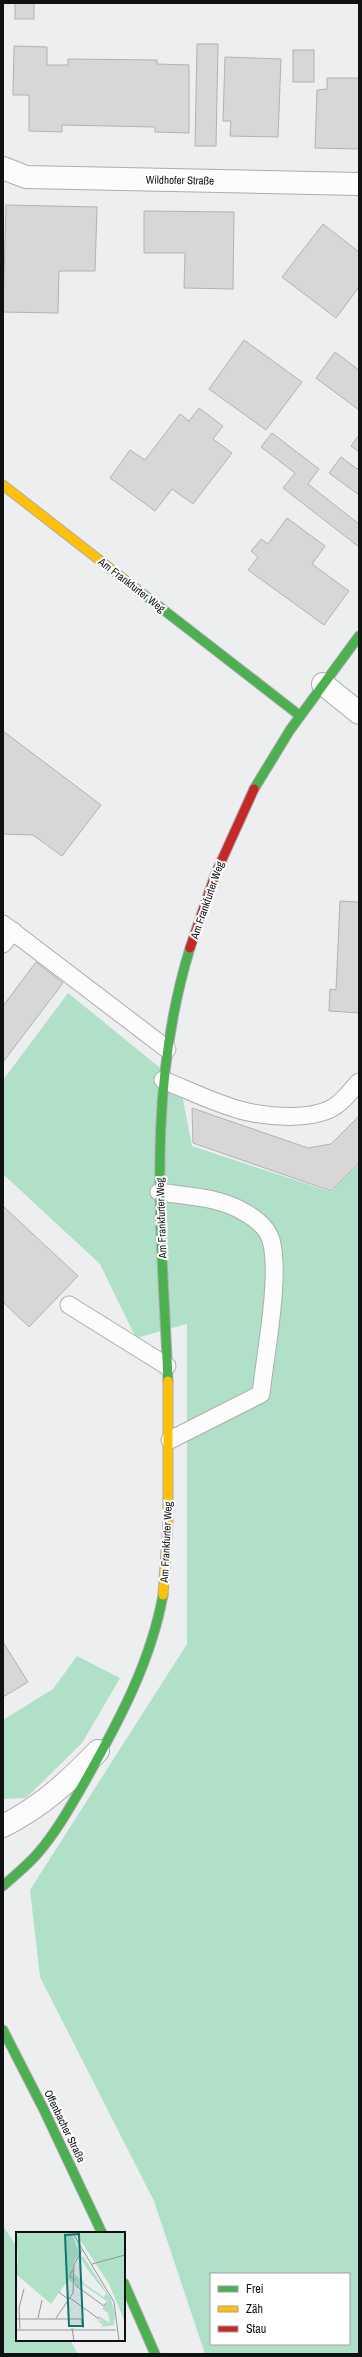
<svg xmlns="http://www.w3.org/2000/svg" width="362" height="2357" font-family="'Archivo Narrow',sans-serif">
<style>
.forest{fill:#b0e0c8;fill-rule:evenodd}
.building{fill:#d7d7d7;stroke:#b1b2b2}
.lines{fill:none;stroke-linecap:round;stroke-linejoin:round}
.lane-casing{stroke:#abacae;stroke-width:19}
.street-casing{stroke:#abacae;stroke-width:24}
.fast-casing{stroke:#abacae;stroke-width:11}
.slow-casing{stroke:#abacae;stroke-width:11}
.jam-casing{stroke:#abacae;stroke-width:11}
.lane{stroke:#fcfcfd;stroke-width:17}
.street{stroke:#fcfcfd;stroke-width:22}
.fast{stroke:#4caf50;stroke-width:9}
.slow{stroke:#ffc107;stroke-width:9}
.jam{stroke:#c62828;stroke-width:9}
.labels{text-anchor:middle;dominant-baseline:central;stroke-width:4;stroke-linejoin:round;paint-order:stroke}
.street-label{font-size:11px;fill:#101113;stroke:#fff}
.inset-road{fill:none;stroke:#949698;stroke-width:1}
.view{fill:#0f766e;fill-opacity:0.15;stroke:#0f766e;stroke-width:2}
.inset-edge{fill:none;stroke:#101113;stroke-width:2}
</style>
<rect width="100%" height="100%" fill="#eceef0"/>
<g class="forest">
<path d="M68,993l112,91 12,62 139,46 28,-28v1190h-154l-51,-153 -114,-224 -10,-87 157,-246v-320l-51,14 -36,-74 -97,-90v-94zM211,2274h138v70h-138z"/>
<polygon points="77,1656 120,1678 82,1743 26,1798 3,1799 3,1720 53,1689"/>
<polygon points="3,2226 17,2247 17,2340 70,2340 78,2354 3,2354"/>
</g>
<g class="building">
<rect x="15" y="3" width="19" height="16"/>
<polygon points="197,44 218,44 216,146 195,146"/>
<polygon points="14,46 47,47 47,65 68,65 68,59 157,60 157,64 189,65 189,133 155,132 155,127 62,125 62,132 29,131 29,95 13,95"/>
<rect x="293" y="50" width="21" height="32"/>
<polygon points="225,57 281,59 278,137 230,136 231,121 223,121"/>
<polygon points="327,78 359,78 359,149 315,148 317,90 327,89"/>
<polygon points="6,205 97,207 95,271 59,271 58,313 3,312"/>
<polygon points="144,211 234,212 233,289 184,288 185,253 144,253"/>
<polygon points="323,224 359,252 359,287 336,318 282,277"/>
<polygon points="244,340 302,382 266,430 209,389"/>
<polygon points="335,352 359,370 359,410 316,378"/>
<polygon points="199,408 223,426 213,439 232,453 193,504 172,489 155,511 110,478 130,450 145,460 180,414 189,421"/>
<polygon points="272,433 319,469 308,484 359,524 359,547 283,488 295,473 261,447"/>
<polygon points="359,435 359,452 351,446"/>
<polygon points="341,457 357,469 359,467 359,495 329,473"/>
<polygon points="287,518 325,546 312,564 349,591 324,625 248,570 258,557 251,551 261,539 268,544"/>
<polygon points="3,731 101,805 62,856 33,835 3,834"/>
<polygon points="340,901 359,902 359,1013 329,1011 330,989 336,990"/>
<polygon points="36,962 63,983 3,1062 3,1006"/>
<polygon points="192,1108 308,1148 331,1144 359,1116 359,1163 331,1191 193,1143"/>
<polygon points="3,1206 78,1276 29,1327 3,1302"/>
<polygon points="3,1642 28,1682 3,1697"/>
</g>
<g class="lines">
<g class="lane-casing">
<g id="lane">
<polyline points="3,924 167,1049"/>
<polyline points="3,944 13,931"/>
<path d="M163,1080c25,10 51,23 77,30 26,7 76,12 98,-6 8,-6 14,-15 21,-22"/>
<path d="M159,1192c28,4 60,5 85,20 11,6 23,16 27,28 10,36 -6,115 -10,154l-91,46"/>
<polyline points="69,1305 167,1366"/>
</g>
</g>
<g class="street-casing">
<g id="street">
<polyline points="3,168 26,177 359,184"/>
<polyline points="323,684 359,713"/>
<path d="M3,1826c38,-19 65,-44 95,-75"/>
</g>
</g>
<g class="fast-casing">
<g id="fast">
<polyline points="125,580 299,715"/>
<polyline points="254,789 290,730 359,636"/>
<path d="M168,1381c-6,-150 -23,-286 22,-433"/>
<path d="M3,1886c12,-11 25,-21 35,-33 20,-23 35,-51 50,-77 32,-57 63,-115 75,-181"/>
<polyline points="3,2030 44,2110 102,2233"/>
<polyline points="124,2283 155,2354"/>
</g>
</g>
<g class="slow-casing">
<g id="slow">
<polyline points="3,485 125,580"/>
<polyline points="163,1595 168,1522 168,1381"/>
</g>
</g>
<g class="jam-casing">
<polyline id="jam" points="190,948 215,875 254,789"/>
</g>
<use href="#lane" class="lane"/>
<use href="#street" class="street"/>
<use href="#fast" class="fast"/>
<use href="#slow" class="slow"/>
<use href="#jam" class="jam"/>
</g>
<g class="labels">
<g class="street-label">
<text transform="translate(180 180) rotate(1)">Wildhofer Straße</text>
<text transform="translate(132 585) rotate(38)">Am Frankfurter Weg</text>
<text transform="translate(207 900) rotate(-71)">Am Frankfurter Weg</text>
<text transform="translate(161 1218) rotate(-92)">Am Frankfurter Weg</text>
<text transform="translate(166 1542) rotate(-87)">Am Frankfurter Weg</text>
<text transform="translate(65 2126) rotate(64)">Offenbacher Straße</text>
</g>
</g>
<g transform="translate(16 2232)">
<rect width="109" height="109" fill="#eceef0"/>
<path d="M0,0h55l8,21 -6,9 1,12 9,8 7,-9 -9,-14 -5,2 7,-5 28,43 4,15 -1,11 -13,2 2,-2 -5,-4 1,-1 6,3 -7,-5 1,-2 11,7 -2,-10 -6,-4 6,-7 -26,-18 -3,3 -11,-7 -17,24 -35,-30 2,-15zM74,41l16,20 -2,4 -21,-14zM59,0h50v90l-16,-38z" fill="#b0e0c8" fill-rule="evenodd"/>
<path class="inset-road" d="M56,0l42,70 5,39M76,32l33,-9M58,38l-3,2 -1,5 5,3M59,53l29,21 3,-4M43,60l10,8M54,66l29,21M22,86l4,-18M40,86l17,-25 1,-29 8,-14M0,87h65l2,9M56,96l2,13M4,97l-1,-21 5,-19M0,98h100"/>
<path class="view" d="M63,2l4,92h-14l-4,-91z"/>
<rect width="109" height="109" class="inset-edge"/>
</g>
<rect width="362" height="2357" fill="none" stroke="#101113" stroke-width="8"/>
<rect x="210" y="2273" width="140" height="72" fill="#ffffff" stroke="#9fa0a1"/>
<rect x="218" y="2286" width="20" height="6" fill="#4caf50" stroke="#9fa0a1"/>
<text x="246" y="2293" font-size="12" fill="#101113">Frei</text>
<rect x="218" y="2306" width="20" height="6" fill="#ffc107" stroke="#9fa0a1"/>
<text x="246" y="2313" font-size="12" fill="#101113">Zäh</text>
<rect x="218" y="2326" width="20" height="6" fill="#c62828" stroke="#9fa0a1"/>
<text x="246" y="2333" font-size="12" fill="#101113">Stau</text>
</svg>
